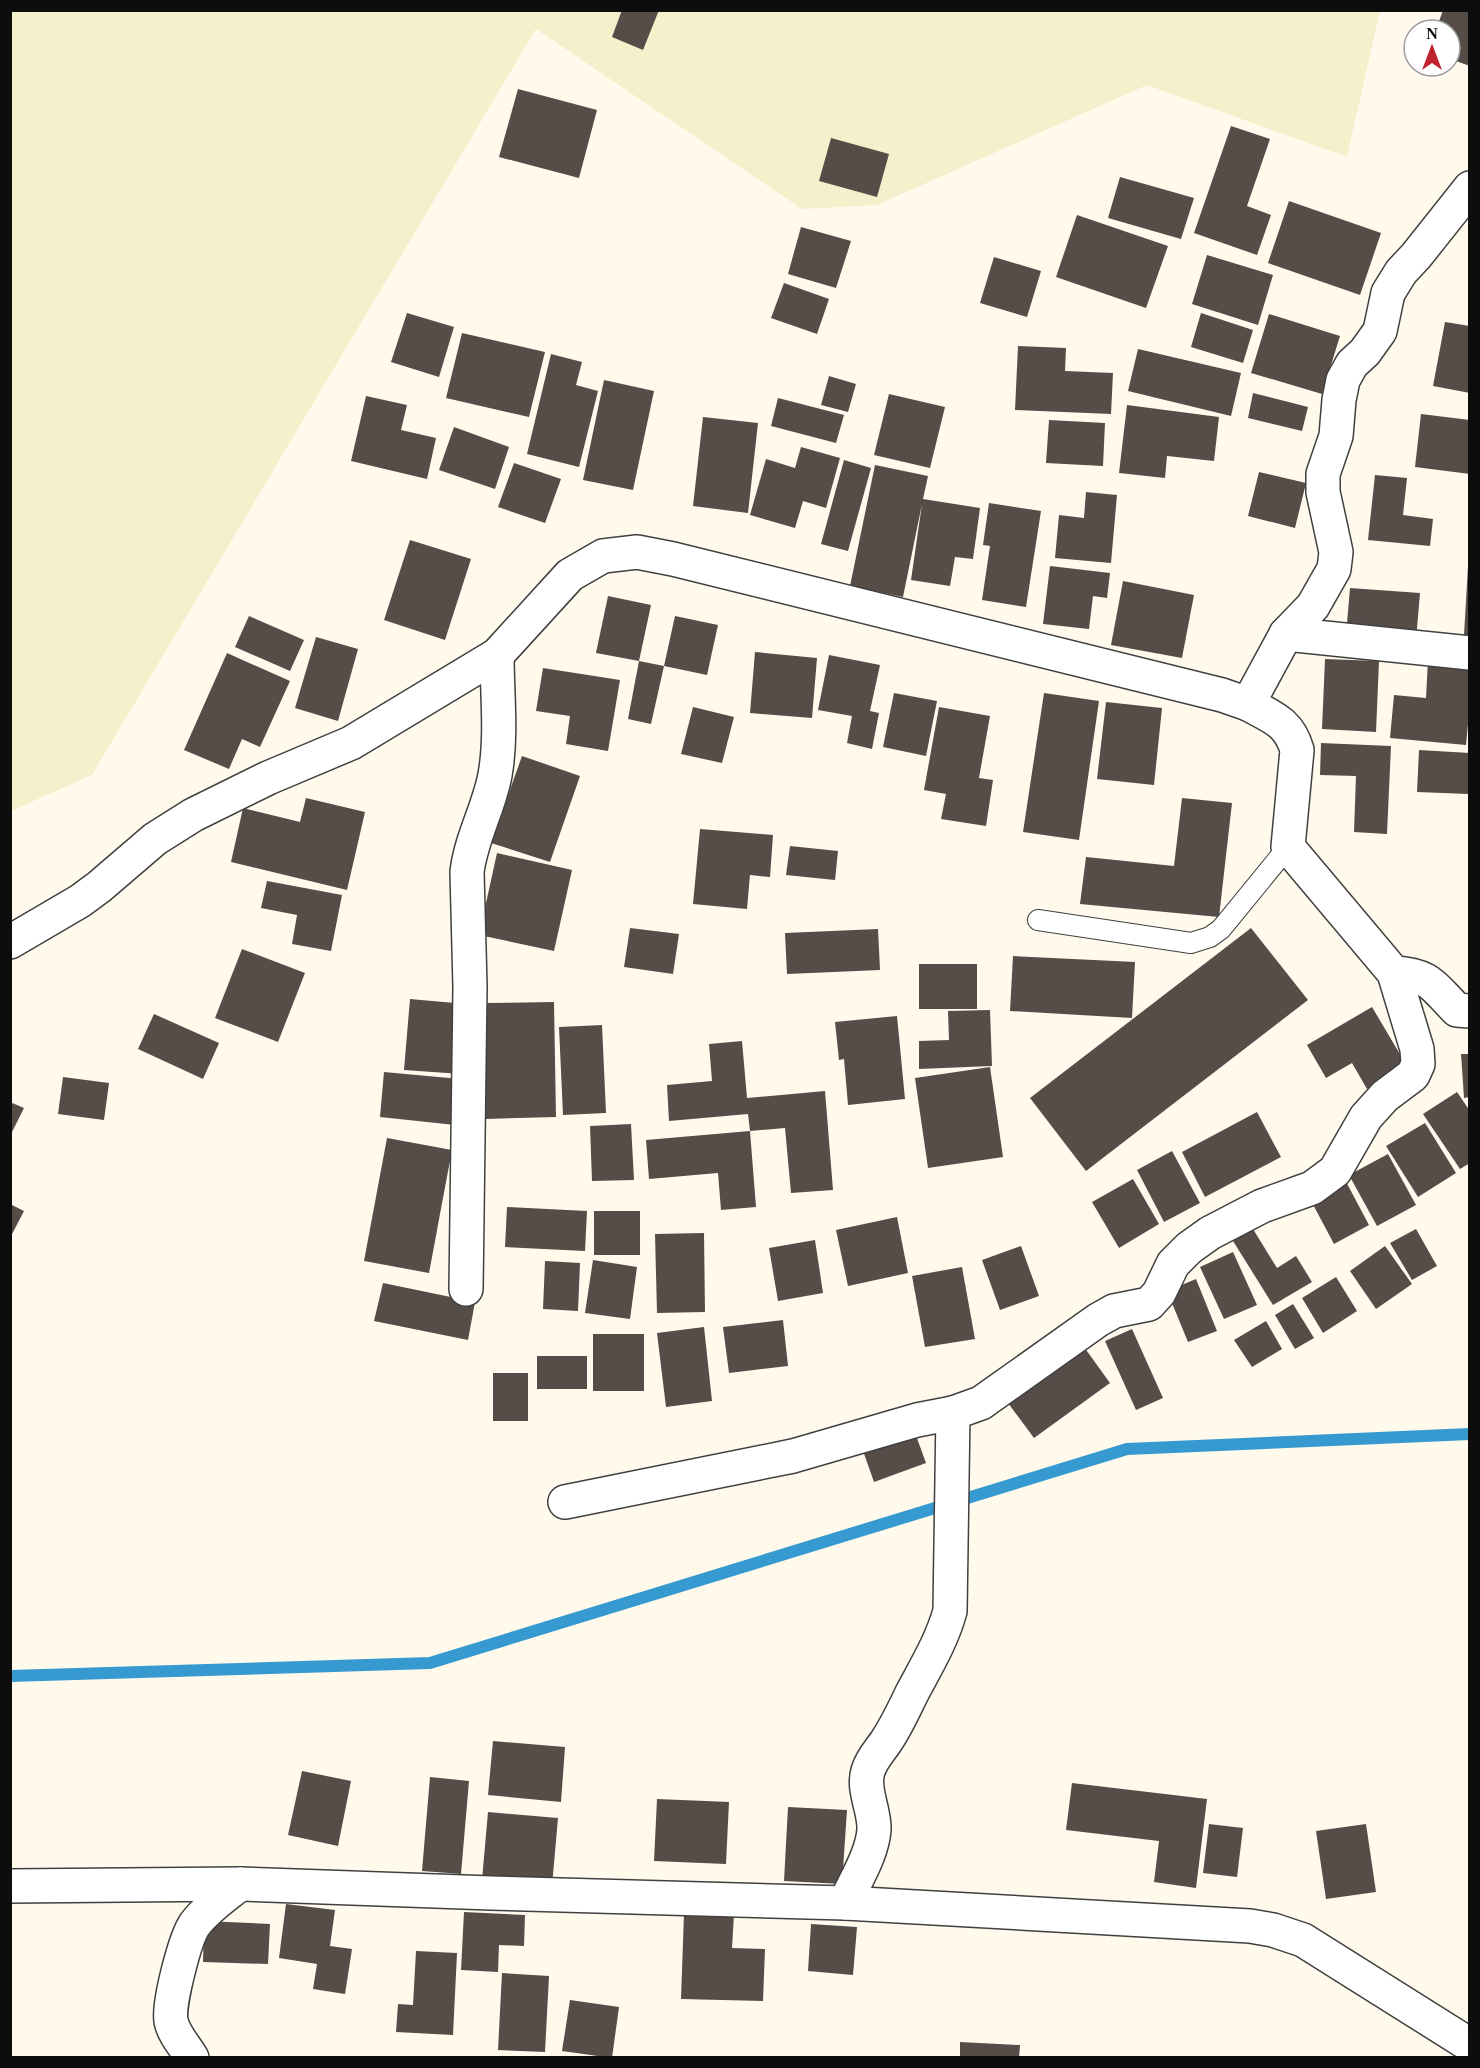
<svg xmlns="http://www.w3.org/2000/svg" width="1480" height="2068" font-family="Georgia,serif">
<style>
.farmland{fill:#f5f0cc}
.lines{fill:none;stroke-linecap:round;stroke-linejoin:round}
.stream{stroke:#3699cf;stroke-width:12}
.building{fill:#564d49}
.service-casing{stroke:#404040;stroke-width:22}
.minor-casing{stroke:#404040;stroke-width:36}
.service{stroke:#fff;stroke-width:20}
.minor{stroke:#fff;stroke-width:33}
</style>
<rect width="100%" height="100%" fill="#fffaec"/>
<polygon class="farmland" points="10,11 1380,11 1347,157 1147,85 877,205 802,209 536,29 92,775 11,811"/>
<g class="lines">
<polyline class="stream" points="10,1676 430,1663 1127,1449 1470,1434"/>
</g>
<g class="building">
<polygon points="622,10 659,10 643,50 612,37"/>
<polygon points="1443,10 1470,10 1470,66 1450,59 1450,30 1436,30"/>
<polygon points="518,89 597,110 579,178 499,157"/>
<polygon points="1231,126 1270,139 1247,206 1271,215 1257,255 1194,233"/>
<polygon points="831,138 889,154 877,197 819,181"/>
<polygon points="1120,177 1194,198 1181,239 1108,218"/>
<polygon points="1289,201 1381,233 1360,295 1268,263"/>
<polygon points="1077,215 1168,246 1146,308 1056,277"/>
<polygon points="801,227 851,241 836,288 788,274"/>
<polygon points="1207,255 1273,275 1258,325 1192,304"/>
<polygon points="994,257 1041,271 1027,317 980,303"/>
<polygon points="784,283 829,299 817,334 771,318"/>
<polygon points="407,313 454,327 439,377 391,362"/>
<polygon points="1201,313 1253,330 1243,363 1191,347"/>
<polygon points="1269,314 1340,336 1322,394 1251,373"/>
<polygon points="1445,322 1470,326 1470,393 1433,386"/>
<polygon points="462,333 545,352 529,417 446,398"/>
<polygon points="1018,346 1066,348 1065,371 1113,373 1111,414 1015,410"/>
<polygon points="1138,349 1241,373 1231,416 1128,391"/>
<polygon points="551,354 582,362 576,385 598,391 579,467 527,454"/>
<polygon points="829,376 856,384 848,412 821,405"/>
<polygon points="604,380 654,391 633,490 583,480"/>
<polygon points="1253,393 1308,407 1302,431 1248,418"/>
<polygon points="889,394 945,407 930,468 874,455"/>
<polygon points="366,396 407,405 401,430 436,438 427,479 351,461"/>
<polygon points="778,398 844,415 836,443 771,426"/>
<polygon points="1127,405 1219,417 1214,461 1167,456 1165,478 1119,473"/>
<polygon points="1421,414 1470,420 1470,474 1415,467"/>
<polygon points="703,417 758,423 748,513 693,506"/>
<polygon points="1049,420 1105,423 1103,466 1046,463"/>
<polygon points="454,427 509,447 495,489 439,470"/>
<polygon points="801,447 840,458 826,508 803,501 795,528 750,515 766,459 795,468"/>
<polygon points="844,460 871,468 848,551 821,544"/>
<polygon points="514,463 561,479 545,523 498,507"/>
<polygon points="875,465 928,476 923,499 980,508 973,559 955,557 950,586 911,580 922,504 903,597 850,586"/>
<polygon points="1259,472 1306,483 1295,528 1248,516"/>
<polygon points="1375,475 1407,478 1403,515 1433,519 1430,546 1368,540"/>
<polygon points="1086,492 1117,495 1111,563 1055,558 1059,515 1084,518"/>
<polygon points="989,503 1041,511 1026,607 982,600 990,546 983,545"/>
<polygon points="410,540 471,559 445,640 384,620"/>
<polygon points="1050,566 1110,573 1107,598 1093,596 1089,629 1043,624"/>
<polygon points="1468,566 1470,566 1470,635 1464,635"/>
<polygon points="1123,581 1194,595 1182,658 1111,645"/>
<polygon points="1350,588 1420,593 1416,640 1346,635"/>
<polygon points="608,596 651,605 639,661 596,653"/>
<polygon points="249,616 304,640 290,671 235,647"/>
<polygon points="675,616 718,625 707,675 664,666"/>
<polygon points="316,637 358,649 338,721 295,708"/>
<polygon points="755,652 817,658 812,718 750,713"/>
<polygon points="227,653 290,681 260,747 242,739 229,769 184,750"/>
<polygon points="829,655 880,665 870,711 879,713 872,749 847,743 852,716 818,710"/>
<polygon points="1325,659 1379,661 1376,732 1322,729"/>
<polygon points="1428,660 1470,664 1470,703 1466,745 1390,738 1394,695 1426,698"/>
<polygon points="639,661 664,666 651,724 628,719"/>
<polygon points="543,668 620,680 608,751 566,744 570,716 536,711"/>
<polygon points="894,693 937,701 926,756 883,747"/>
<polygon points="1044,693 1099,701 1079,840 1023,832"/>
<polygon points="1106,702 1162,708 1154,785 1097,779"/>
<polygon points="693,707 734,717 722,763 681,754"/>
<polygon points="939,707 990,716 979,778 993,780 986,826 941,819 946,794 924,790"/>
<polygon points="1321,743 1391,746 1387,834 1354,832 1356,776 1320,775"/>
<polygon points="1419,750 1470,753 1468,794 1417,792"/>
<polygon points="522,756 580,776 550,862 491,843"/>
<polygon points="306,798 365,812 347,890 231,862 243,808 300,822"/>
<polygon points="1182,798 1232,803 1219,917 1080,904 1086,857 1174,866"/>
<polygon points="700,829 773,835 770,877 750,875 747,909 693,904"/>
<polygon points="790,846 838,851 835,880 786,875"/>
<polygon points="497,853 572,870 554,951 479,935"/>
<polygon points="267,881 342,895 331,951 292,944 297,915 261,908"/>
<polygon points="630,928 679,934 673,974 624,967"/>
<polygon points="1251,928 1308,1000 1086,1171 1030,1098"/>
<polygon points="878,929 880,970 787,974 785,933"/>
<polygon points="242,949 305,973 278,1042 215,1018"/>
<polygon points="1013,956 1135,962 1132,1018 1010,1011"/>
<rect x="919" y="964" width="58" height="45"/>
<polygon points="410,999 466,1004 461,1074 404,1070"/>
<polygon points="554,1002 556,1117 486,1119 484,1003"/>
<polygon points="1372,1007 1407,1066 1367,1089 1352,1063 1326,1078 1307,1045"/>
<polygon points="990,1010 992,1066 919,1069 919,1041 949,1040 948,1011"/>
<polygon points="154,1014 219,1043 203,1079 138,1049"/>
<polygon points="897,1016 905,1099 848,1105 844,1059 839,1060 835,1022"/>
<polygon points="602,1025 606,1113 563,1115 559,1027"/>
<polygon points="742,1041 747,1098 825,1091 833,1190 791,1193 785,1128 750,1131 756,1207 721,1210 718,1173 649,1179 646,1140 750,1131 748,1114 669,1121 667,1085 712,1081 709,1044"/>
<polygon points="1461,1054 1470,1054 1470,1097 1464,1098"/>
<polygon points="990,1067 1003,1157 928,1168 915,1078"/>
<polygon points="384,1072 460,1079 455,1125 380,1117"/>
<polygon points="63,1077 109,1083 104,1120 58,1114"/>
<polygon points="1457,1092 1470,1111 1470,1163 1460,1169 1423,1114"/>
<polygon points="10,1102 24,1108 10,1136"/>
<polygon points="1257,1112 1281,1157 1205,1197 1182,1152"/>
<polygon points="1425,1123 1456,1173 1418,1197 1386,1146"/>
<polygon points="631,1124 634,1180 592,1181 590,1126"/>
<polygon points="387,1138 452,1150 429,1273 364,1261"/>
<polygon points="1172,1151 1200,1203 1164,1222 1137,1170"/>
<polygon points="1388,1154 1416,1205 1377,1226 1349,1175"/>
<polygon points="1344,1178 1369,1225 1334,1244 1309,1197"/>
<polygon points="1133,1179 1159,1224 1119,1248 1092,1202"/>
<polygon points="10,1204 24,1211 10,1238"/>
<polygon points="507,1207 587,1211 585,1251 505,1247"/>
<rect x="594" y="1211" width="46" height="44"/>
<polygon points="897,1217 908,1273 848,1286 836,1230"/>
<polygon points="1253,1229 1277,1268 1296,1256 1312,1282 1273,1305 1233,1241"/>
<polygon points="1416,1229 1437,1266 1412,1280 1390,1243"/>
<polygon points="704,1233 705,1312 657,1313 655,1234"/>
<polygon points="815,1240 823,1293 778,1301 769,1248"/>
<polygon points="1021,1246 1039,1296 1000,1310 982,1260"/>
<polygon points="1385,1246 1412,1284 1376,1309 1350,1271"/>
<polygon points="1233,1252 1257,1305 1224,1319 1200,1267"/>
<polygon points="593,1260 637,1267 630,1319 585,1313"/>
<polygon points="545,1261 580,1263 578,1311 543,1309"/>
<polygon points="962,1267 975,1339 925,1347 912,1276"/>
<polygon points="1336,1277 1357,1311 1323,1333 1302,1298"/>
<polygon points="1196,1279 1217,1331 1188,1342 1167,1291"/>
<polygon points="383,1283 475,1302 468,1340 374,1321"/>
<polygon points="1293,1304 1314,1338 1295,1349 1275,1315"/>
<polygon points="783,1320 788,1366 729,1373 723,1327"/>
<polygon points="1266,1321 1282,1349 1252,1367 1234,1340"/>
<polygon points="704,1327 712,1401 666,1407 657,1333"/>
<polygon points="1132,1329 1163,1398 1136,1410 1105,1341"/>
<rect x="593" y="1334" width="51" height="57"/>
<polygon points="1079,1340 1110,1383 1034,1438 1002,1395"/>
<rect x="537" y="1356" width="50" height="33"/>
<rect x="493" y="1373" width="35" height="48"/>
<polygon points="914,1430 926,1463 874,1482 862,1448"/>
<polygon points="493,1741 565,1747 561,1802 488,1795"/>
<polygon points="302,1771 351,1781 338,1846 288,1835"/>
<polygon points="430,1777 469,1781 461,1874 422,1871"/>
<polygon points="1072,1783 1207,1799 1196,1888 1154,1882 1159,1841 1066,1830"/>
<polygon points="657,1799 729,1802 726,1864 654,1861"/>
<polygon points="788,1807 847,1810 842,1884 784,1881"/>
<polygon points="488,1812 558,1818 552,1886 482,1880"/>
<polygon points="1209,1824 1243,1828 1237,1877 1203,1873"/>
<polygon points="1366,1824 1376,1892 1326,1899 1316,1831"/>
<polygon points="286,1904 335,1910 330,1946 352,1949 345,1994 313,1989 317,1964 279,1958"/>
<polygon points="464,1912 525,1915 524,1946 499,1945 498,1972 461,1970"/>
<polygon points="684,1913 734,1914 732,1948 765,1949 763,2001 681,1999"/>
<polygon points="204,1921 270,1924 268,1964 203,1962"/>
<polygon points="811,1924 857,1927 853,1975 808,1971"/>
<polygon points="416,1951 457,1953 453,2035 396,2032 398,2004 413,2005"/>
<polygon points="502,1973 549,1976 545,2052 498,2050"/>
<polygon points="570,2000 619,2007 612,2058 562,2051"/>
<polygon points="960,2042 1020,2045 1019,2058 960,2058"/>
</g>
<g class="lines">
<g class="service-casing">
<polyline id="service" points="1038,920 1191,943 1210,937 1221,929 1288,847"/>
</g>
<g class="minor-casing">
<g id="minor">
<polyline points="1286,634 1470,653"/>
<polyline points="10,942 80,901 99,887 155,839 193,815 268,778 351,743 497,655 570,575 603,556 637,552 673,559 1222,695 1248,704 1286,634 1313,606 1334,569 1336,552 1323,492 1323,474 1336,436 1339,400 1343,380 1352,364 1365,352 1380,331 1388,293 1401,272 1416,256 1470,188"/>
<path d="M1394,973c37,2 39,13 63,37l13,1"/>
<path d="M466,1289l4,-302 -3,-115c4,-34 22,-64 28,-97 7,-39 2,-81 2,-120"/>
<polyline points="565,1502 793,1456 917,1420 953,1413"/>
<polyline points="10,1886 240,1884 491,1893 845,1903 1250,1926 1273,1930 1303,1940 1470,2045"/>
<path d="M845,1903c10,-22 27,-48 29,-73 1,-20 -12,-40 -6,-59 4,-13 12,-20 19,-31 10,-15 18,-33 26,-49 14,-26 29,-51 37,-80l3,-198 28,-10 117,-83 16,-9 35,-7 10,-11 14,-29 16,-16 21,-15 52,-27 50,-18 23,-17 31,-54 19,-21 28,-21 5,-11 -1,-15 -23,-76 -106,-126 9,-97c-8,-28 -25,-33 -49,-46"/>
<path d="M192,2058c-7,-12 -18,-23 -21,-37 -3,-17 14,-83 24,-97 12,-16 30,-28 45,-40"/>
</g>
</g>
<use href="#service" class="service"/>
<use href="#minor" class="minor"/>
</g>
<rect width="1480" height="2068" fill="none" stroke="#0d0d0d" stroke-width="24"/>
<g transform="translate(1432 48)"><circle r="28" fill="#ffffff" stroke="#9e9e9e" stroke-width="1.5"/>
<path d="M0-4.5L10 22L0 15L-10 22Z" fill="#bf2231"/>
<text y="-9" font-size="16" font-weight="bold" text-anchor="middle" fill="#0d0d0d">N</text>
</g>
</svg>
